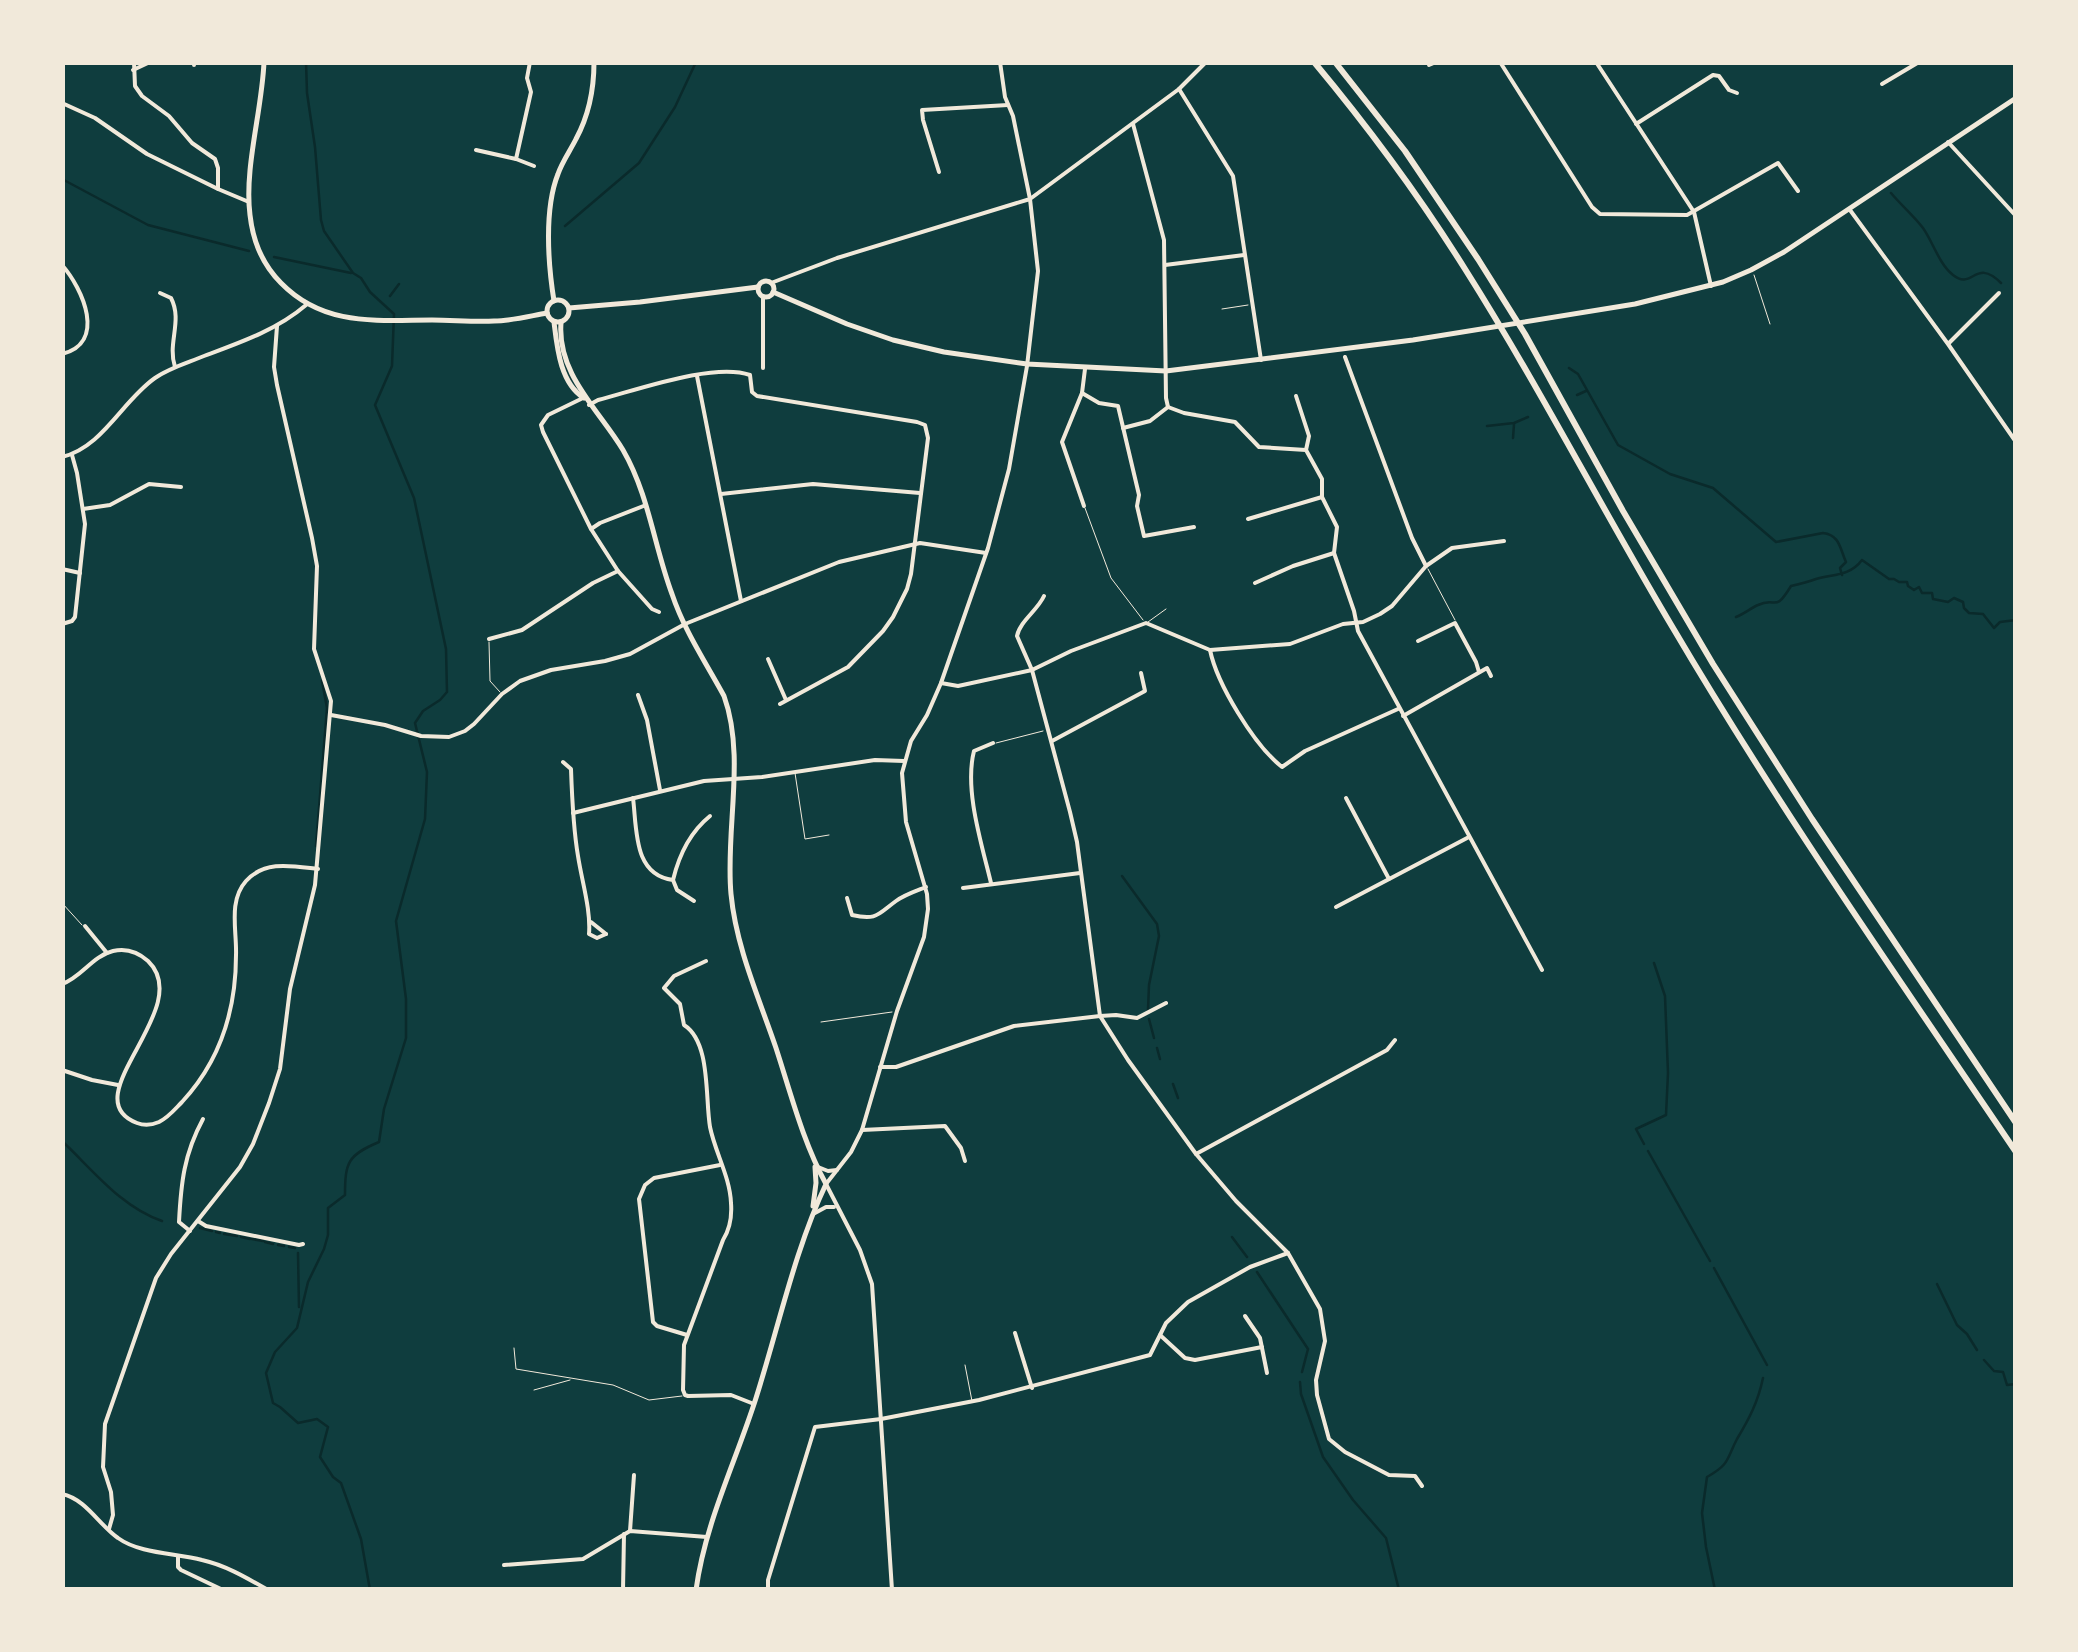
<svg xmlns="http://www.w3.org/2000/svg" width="2078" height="1652" font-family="'Sofia Sans Condensed',sans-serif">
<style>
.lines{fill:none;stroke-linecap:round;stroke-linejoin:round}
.stream{stroke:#0a2a2b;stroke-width:2.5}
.service{stroke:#f1e9da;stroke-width:1}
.minor{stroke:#f1e9da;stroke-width:4}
.tertiary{stroke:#f1e9da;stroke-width:4}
.secondary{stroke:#f1e9da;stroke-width:5}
.motorway{stroke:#f1e9da;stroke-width:6}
</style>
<rect width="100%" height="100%" fill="#0f3d3e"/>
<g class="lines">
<g class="stream">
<path d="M306,62l1,31 8,54 6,73 3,11 29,42 8,5 9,14 24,22 -2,52 -17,39 39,93 32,151 1,43 -7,8 -17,11 -8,12 12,49 -2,47 -29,102 10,78v39l-22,71 -5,33c-31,13 -34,20 -34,53l-17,13v27l-4,14 -16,33 -11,46 -22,24 -9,21 7,30 7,4 18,16 19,-4 11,8 -8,30 13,20 8,6 20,56 9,51"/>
<polyline points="62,179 148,225 249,251"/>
<path d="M1891,193c10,12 23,23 32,35 10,14 16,36 30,47 20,16 22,-18 48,8"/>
<polyline points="565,226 639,163 675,107 696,62"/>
<polyline points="274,257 351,273"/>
<polyline points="390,296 399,284"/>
<path d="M1569,368l9,6 40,71 52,29 43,14 63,54 47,-9c17,2 17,16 23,29l-6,6 2,7"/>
<polyline points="1577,395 1586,391"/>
<polyline points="1487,426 1514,423 1528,417"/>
<polyline points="1513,438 1514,424"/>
<path d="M1736,617c8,-3 15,-9 22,-12 19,-9 16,9 33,-19 9,-2 17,-4 25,-7 18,-5 34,-3 46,-19l27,19h5l5,3h8l1,4 6,4 5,-3 3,6h10l1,6 15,3 6,-4 9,4 1,6 5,5 14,1 11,14 6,-6 16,-2"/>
<polyline points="316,846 327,708 322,681"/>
<polyline points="1122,876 1157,924 1159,936 1149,985 1148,1010"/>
<polyline points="1149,1019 1154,1038"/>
<polyline points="1157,1048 1160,1059"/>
<polyline points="1173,1084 1178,1098"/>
<path d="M62,1141c31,29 59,66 100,80"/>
<polyline points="1644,1144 1636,1129 1666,1115 1668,1073 1665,996 1654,963"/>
<polyline points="1648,1151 1710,1261"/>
<polyline points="200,1228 212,1231"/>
<polyline points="216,1232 220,1233"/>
<polyline points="224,1234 237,1236"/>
<polyline points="241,1237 250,1239"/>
<polyline points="1232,1237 1247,1257"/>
<polyline points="252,1239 263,1241"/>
<polyline points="265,1242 273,1244"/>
<polyline points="278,1245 284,1246"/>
<polyline points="289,1247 295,1248"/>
<polyline points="298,1253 299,1307"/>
<polyline points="1714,1268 1767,1365"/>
<polyline points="1257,1272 1308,1349 1302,1372"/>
<polyline points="1937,1284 1957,1325 1967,1334 1977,1350"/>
<polyline points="1984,1360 1994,1371 2003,1372 2007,1385 2016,1384"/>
<polyline points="1300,1382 1301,1394 1323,1457 1353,1500 1386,1538 1399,1590"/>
<path d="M1715,1590l-9,-43 -4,-34 5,-36c23,-13 19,-17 30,-38 12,-20 21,-37 26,-61"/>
</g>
<g class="service">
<polyline points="1754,275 1770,324"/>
<polyline points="1222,309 1248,305"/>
<polyline points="1085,508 1111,578 1143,620"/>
<polyline points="1428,569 1455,620"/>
<polyline points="1148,622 1166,609"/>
<polyline points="489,642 490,681 500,692"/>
<polyline points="996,743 1043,731"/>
<polyline points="795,773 805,839 829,835"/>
<polyline points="62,903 82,925"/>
<polyline points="821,1022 892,1012"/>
<polyline points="514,1348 516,1369 613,1385 649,1400 682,1396"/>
<polyline points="965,1365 972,1401"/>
<polyline points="534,1390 570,1380"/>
</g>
<g class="minor">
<polyline points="194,62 194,65"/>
<polyline points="1500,62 1592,207 1600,214 1687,215 1778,163 1798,191"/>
<polyline points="1596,62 1694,212 1711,286"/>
<polyline points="1809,62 1809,63"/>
<polyline points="1429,65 1436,62"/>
<polyline points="133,70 150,62"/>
<polyline points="1882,84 1919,62"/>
<polyline points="1179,89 1233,176 1261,360"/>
<polyline points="62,103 95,118 147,154 218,189 218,168 215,159 192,143 169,116 142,96 135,86 134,62"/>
<polyline points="1133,124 1164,240 1166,398 1168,407 1184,413 1235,422 1259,447 1306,450 1322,479 1322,497 1337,527 1334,553 1354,611 1358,631 1542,970"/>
<polyline points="1636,124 1713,75 1719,76 1729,90 1737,93"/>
<polyline points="1948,142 2016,216"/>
<polyline points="476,150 516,159 534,166"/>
<polyline points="516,159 531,92 527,78 530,62"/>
<polyline points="939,172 923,120 922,110 1008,105"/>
<polyline points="1850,210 1948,344 2016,442"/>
<path d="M62,265c21,24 45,78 0,89"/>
<polyline points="1165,265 1244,255"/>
<polyline points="771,283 837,258 1030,199 1013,116 1005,97 1000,62"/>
<path d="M160,293l11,5c12,23 -4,45 4,69"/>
<polyline points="763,296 763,368"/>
<polyline points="1949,343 1999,293"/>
<polyline points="1345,357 1412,538 1426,566"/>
<polyline points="697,376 741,601"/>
<polyline points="1082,393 1099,403 1118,406 1139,495 1137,506 1144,536 1194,527"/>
<polyline points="1296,396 1309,436 1306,450"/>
<polyline points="583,398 548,415 541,425 543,432 591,529 618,571 652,609 659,612"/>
<path d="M589,405l9,-5c39,-10 116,-38 152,-25l2,17 5,4 160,26 8,3 3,13 -17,136 -4,15 -14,28 -10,14 -35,36 -68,37"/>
<polyline points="1123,428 1150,421 1168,407"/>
<polyline points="721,494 813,484 920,493"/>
<polyline points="1084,506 1062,442 1082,393 1085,369"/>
<polyline points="83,509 110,505 149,484 181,487"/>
<polyline points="1248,519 1322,497"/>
<polyline points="591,529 600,523 646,505"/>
<polyline points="62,569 80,573"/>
<polyline points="1255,583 1293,566 1334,553"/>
<path d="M1044,596c-7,15 -24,25 -27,40l15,34 38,142 7,30 23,174 28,44 68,94 40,47 52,52 32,56 5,32 -9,39 1,15 12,44 16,13 44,23 26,1 7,10"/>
<polyline points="62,624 72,621 75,617 85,524 77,473 72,455"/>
<polyline points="489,639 522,630 593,583 618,571"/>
<polyline points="1418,641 1455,623 1476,662 1479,672"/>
<path d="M1210,650c7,34 44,95 72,117l23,-16 93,-42"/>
<polyline points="768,659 786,700"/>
<polyline points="941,683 958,686 1032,670 1071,651 1146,623 1210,650 1290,644 1343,624 1363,622 1380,614 1392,606 1426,566 1452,548 1504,541"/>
<polyline points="638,695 647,720 660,790"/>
<polyline points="331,715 385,725 421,736 449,737 465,731 474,724 502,694 520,681 551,670 605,661 630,654 685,624 839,562 920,543 986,553"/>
<polyline points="1403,716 1487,668 1491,676"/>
<polyline points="1052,741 1145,691 1141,673"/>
<path d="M563,762l8,7c1,29 2,58 7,87 4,26 13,54 11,78l8,4 9,-4"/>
<path d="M633,798c4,31 0,77 40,82l4,10 17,11"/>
<polyline points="1346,798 1389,879"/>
<polyline points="573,813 704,781 762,777 875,760 904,761"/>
<path d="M673,880c6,-25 16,-47 37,-64"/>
<path d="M991,883c-9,-38 -27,-93 -17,-132l19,-8"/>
<polyline points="963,888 1080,873"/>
<path d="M847,898l5,17c25,6 26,-1 44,-14 8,-6 20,-10 30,-14"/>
<polyline points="1336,907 1469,837"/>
<polyline points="591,922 606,934"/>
<polyline points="85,926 107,953"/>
<path d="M706,961l-32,15 -10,12 16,16 4,21c27,17 21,73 26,102 5,25 20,50 21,76 1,13 -1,26 -8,37l-39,105 -1,45 2,5 3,1 43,-1 23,9"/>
<path d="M62,984c20,-7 30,-28 51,-33 13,-3 25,1 35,10 49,47 -77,137 -11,162 8,3 15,2 22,-1 10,-5 16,-13 23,-20 38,-41 54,-92 54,-147 1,-24 -8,-54 10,-74 19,-21 46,-15 72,-12"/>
<polyline points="880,1067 896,1067 1014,1026 1100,1016 1116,1015 1137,1018 1166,1003"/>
<polyline points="62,1070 92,1080 118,1085"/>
<polyline points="862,1130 945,1126 961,1148 965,1161"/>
<polyline points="1196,1154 1387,1050 1395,1040"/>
<polyline points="198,1221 206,1226 299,1245 303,1244"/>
<path d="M190,1231l-11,-9c2,-39 5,-68 24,-103"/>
<polyline points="1245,1316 1260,1338 1267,1373"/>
<polyline points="1015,1333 1032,1388"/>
<polyline points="687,1335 657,1326 653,1322 639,1199 645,1185 654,1178 720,1165"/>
<polyline points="1160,1335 1185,1358 1195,1360 1262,1347"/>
<path d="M62,1494c24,5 37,31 56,44 22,16 58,15 84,22 23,5 45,18 66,30"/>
<polyline points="109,1529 113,1515 111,1492 103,1467 105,1424 156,1278 171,1254 240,1167 253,1144 269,1103 280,1069 290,989 315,885 331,701 314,649 317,566 312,538 277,385 274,367 277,326"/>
<polyline points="630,1531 634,1475"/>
<polyline points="178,1556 178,1567 181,1570 223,1590"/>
<polyline points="504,1565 583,1559 630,1531 707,1537"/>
<polyline points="623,1590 624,1534"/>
<polyline points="768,1590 768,1580 815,1427 881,1419 979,1400 1150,1355 1166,1323 1188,1302 1250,1267 1288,1253"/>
</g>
<g class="tertiary">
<polyline points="218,189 249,202"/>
<path d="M62,457c41,-10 60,-56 93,-79 14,-10 32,-15 49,-22 35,-13 73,-26 102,-51"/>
<polyline points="818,1167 828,1171 837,1170"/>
<polyline points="815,1213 826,1207 834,1207"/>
<polyline points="892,1590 872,1284 860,1250 826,1184 851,1152 862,1130 897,1011 924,937 928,909 927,894 906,822 902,773 911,741 927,715 941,683 988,548 1009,469 1027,366 1038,271 1030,199 1179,89 1206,62"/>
</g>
<g class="secondary">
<path d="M264,62c-2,49 -20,106 -14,153 3,27 12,49 31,68 43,44 96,37 151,37 21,0 41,2 62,1 18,0 36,-5 53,-8"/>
<circle cx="766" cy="289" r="8"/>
<polyline points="773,292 847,324 893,340 944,352 1027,364 1166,371 1413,340 1635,304 1723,282 1751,270 1784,252 2016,98"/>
<circle cx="558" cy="311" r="11"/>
<path d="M554,301c-6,-37 -10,-92 4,-127 4,-12 12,-23 18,-35 13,-24 18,-50 18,-77"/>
<polyline points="569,308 640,302 758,287"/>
<path d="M554,322c3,25 6,61 30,76"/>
<path d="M561,323c-4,51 38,87 62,127 26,45 31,96 49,144 12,36 34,69 52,102 22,61 1,134 7,198 5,53 28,104 45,154 15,46 27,94 50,136 -31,65 -48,145 -70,214 -20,63 -51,125 -60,192"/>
<polyline points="813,1206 816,1183 815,1167"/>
</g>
<g class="motorway">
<path d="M1314,62c55,66 106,135 151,207 74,117 137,240 208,359 106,180 226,351 343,524"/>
<polyline points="1335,62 1405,151 1478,259 1525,334 1623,511 1713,664 1812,819 2016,1123"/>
</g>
</g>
<rect width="2078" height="1652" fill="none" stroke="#f1e9da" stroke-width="130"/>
</svg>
